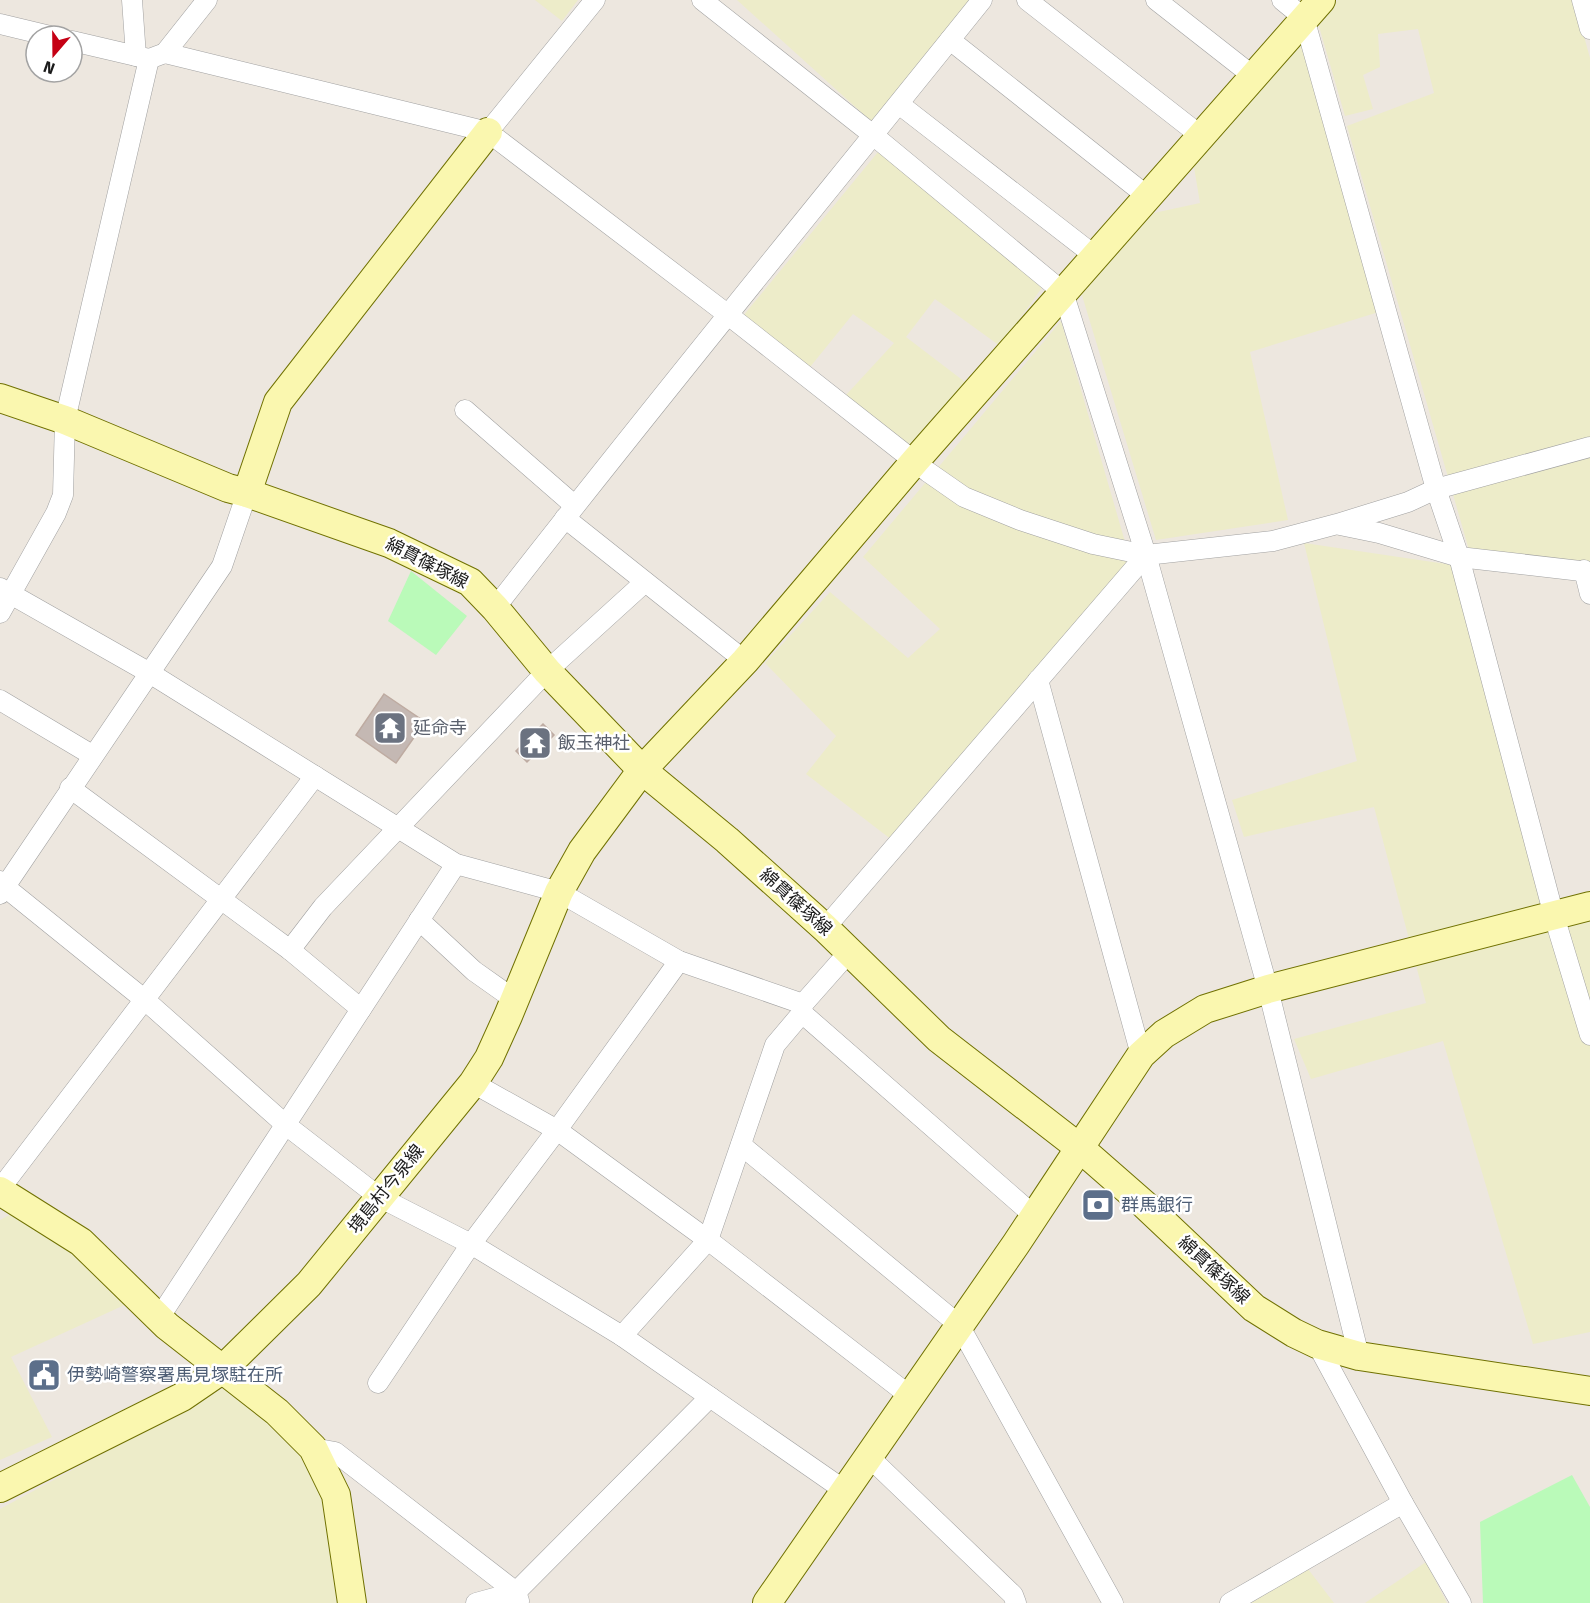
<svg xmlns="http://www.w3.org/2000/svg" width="1590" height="1603" font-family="'Fira Sans','Noto Sans JP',sans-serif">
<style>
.farmland{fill:#edecc9}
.park{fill:#bafab9}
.building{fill:#c4b8b3;stroke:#beaba1;stroke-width:1.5}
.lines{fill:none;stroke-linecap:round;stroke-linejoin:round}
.street-casing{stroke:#a1a1a1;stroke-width:21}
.secondary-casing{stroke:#707102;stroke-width:30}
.street{stroke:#fff;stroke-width:20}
.secondary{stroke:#faf7af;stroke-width:28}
.labels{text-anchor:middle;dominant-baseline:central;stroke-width:5;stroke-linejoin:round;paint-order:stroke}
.street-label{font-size:18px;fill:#1a1a1a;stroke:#fff}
.worship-label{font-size:18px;fill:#5b616d;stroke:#fff;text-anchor:start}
.service-label{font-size:18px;fill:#4e5e75;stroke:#fff;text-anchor:start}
</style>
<rect width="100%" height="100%" fill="#ede7df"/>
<g class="farmland">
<polygon points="535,0 578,0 562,21"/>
<polygon points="737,0 972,0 872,122"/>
<polygon points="1338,0 1574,0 1590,58 1590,568 1469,550 1347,126 1434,93 1418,29 1378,34 1380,67 1363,75 1373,109 1345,116 1318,23"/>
<polygon points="1301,37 1382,311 1250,352 1288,520 1156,540 1081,292 1140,216 1200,203 1194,167"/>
<polygon points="878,152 1044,285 1000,346 935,299 906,337 965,382 905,450 846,395 894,343 853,314 806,372 743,316"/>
<polygon points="1061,321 1130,559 892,840 806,774 836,736 765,663 830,592 908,658 940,629 863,557"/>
<polygon points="1304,543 1453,565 1546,924 1590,912 1590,1332 1533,1344 1443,1041 1311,1079 1294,1039 1426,1003 1374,807 1244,837 1232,800 1357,761"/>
<polygon points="15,1212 77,1244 131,1302 11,1357 52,1437 0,1460 0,1220"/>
<polygon points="224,1388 307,1451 330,1493 352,1603 0,1603 0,1509"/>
<polygon points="1426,1562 1447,1603 1365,1603"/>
<polygon points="1308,1569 1334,1603 1251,1603"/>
</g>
<g class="park">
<polygon points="411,571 467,616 436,655 388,621"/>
<polygon points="1572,1475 1590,1507 1590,1603 1483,1603 1480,1522"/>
</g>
<g class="building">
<polygon points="384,694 425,722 396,763 356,735"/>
<polygon points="543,724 554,735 527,762 516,751"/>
</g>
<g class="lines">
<g class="street-casing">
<g id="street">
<polyline points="132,0 136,56"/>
<polyline points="702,0 873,135 1063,292 1146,555 1268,989 1359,1356"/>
<polyline points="1027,0 1201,136"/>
<polyline points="1156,0 1253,76"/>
<polyline points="1282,0 1304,18 1436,489 1459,557 1554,916 1590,1035"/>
<polyline points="1582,0 1590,29"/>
<polyline points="0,24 50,36"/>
<polyline points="950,40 1147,196"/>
<polyline points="72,41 149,59 165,53 207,0"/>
<polyline points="165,53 488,132 727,314 928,472 964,497 1020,520 1093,544 1146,555 1273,541 1337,524 1408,502 1436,489 1590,447"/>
<polyline points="899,104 1095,256"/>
<polyline points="488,132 595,0"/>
<polyline points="465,410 574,505"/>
<polyline points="565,518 745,661"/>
<polyline points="1340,525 1379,533 1459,557 1590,572"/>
<polyline points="1584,570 1590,594"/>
<polyline points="0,588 148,672 456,864 559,892 679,961 803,1004"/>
<path d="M495,608c159,-205 324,-405 487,-608"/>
<polyline points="0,613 56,513 63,495 65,420 149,59"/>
<polyline points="1038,680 1141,1055"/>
<polyline points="0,700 92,755"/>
<polyline points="70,788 290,950 361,1009"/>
<polyline points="0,881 5,887 145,1000 286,1125 379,1197 471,1244 622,1336 844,1490"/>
<polyline points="0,894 222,566 247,493"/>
<polyline points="419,920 474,971 515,1000"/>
<polyline points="825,928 1146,555"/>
<polyline points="290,950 323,907 547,671 645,582"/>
<polyline points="802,1013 1031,1213"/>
<polyline points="473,1083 557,1130 708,1240 910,1396"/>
<polyline points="741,1145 959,1325 1113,1603"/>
<polyline points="0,1189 315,776"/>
<polyline points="159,1318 456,864"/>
<polyline points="622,1336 708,1240 775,1045 802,1013 803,1004 849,952"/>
<polyline points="1317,1344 1403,1503 1461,1603"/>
<polyline points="378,1383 471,1244 557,1130 679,961"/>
<polyline points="313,1448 335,1452 516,1592 519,1601"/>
<polyline points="868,1456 1013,1595 1016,1603"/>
<polyline points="476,1603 516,1592 710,1397"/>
<polyline points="1230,1603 1403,1503"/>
</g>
</g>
<g class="secondary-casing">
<g id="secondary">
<polyline points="0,398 65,420 228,488 247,493 389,543 470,582 495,608 547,671 642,770 727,840 825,928 939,1039 1081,1149 1145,1205 1254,1308 1294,1333 1317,1344 1359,1356 1590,1391"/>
<polyline points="247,493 278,402 488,132"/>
<polyline points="0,1191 81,1242 167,1326 277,1412 313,1448 336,1495 352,1603"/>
<polyline points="0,1488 182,1397 223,1369 309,1284 473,1083 489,1058 508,1016 559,892 582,851 642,770 745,661 915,461 1321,0"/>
<polyline points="767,1603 1016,1244 1141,1055 1164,1034 1205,1009 1268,989 1590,906"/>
</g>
</g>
<use href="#street" class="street"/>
<use href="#secondary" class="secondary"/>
</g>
<defs>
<g id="temple-square" transform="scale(1.725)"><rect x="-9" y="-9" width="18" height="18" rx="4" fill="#6b7280" stroke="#fff"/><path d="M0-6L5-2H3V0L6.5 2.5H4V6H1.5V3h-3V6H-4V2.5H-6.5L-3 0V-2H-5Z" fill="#fff"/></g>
<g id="bank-square" transform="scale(1.725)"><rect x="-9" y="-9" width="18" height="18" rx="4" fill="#5c6f8a" stroke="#fff"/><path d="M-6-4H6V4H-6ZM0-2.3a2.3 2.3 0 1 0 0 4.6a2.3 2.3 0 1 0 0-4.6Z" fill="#fff"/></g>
<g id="civic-square" transform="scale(1.725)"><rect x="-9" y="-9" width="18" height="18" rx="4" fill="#5c6f8a" stroke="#fff"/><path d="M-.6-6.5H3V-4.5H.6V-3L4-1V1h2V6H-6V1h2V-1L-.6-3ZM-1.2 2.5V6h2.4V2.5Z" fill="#fff"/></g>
</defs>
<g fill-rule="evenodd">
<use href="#temple-square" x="390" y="728"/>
<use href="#temple-square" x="535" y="743"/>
<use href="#bank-square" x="1098" y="1205"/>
<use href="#civic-square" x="44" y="1375"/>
</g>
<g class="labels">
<g class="street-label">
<text transform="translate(427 563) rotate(27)">綿貫篠塚線</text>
<text transform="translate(796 902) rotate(42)">綿貫篠塚線</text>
<text transform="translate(386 1189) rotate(-51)">境島村今泉線</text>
<text transform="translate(1214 1270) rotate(43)">綿貫篠塚線</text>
</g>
<g class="worship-label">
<text x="413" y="728">延命寺</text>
<text x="558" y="743">飯玉神社</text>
</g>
<g class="service-label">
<text x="1121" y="1205">群馬銀行</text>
<text x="67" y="1375">伊勢崎警察署馬見塚駐在所</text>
</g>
</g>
<g transform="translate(54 54) rotate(200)"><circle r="28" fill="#ffffff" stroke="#a3a3a3" stroke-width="1.5"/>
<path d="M0-4.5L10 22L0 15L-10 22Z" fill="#c50014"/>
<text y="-9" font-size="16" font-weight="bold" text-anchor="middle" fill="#1a1a1a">N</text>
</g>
</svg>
